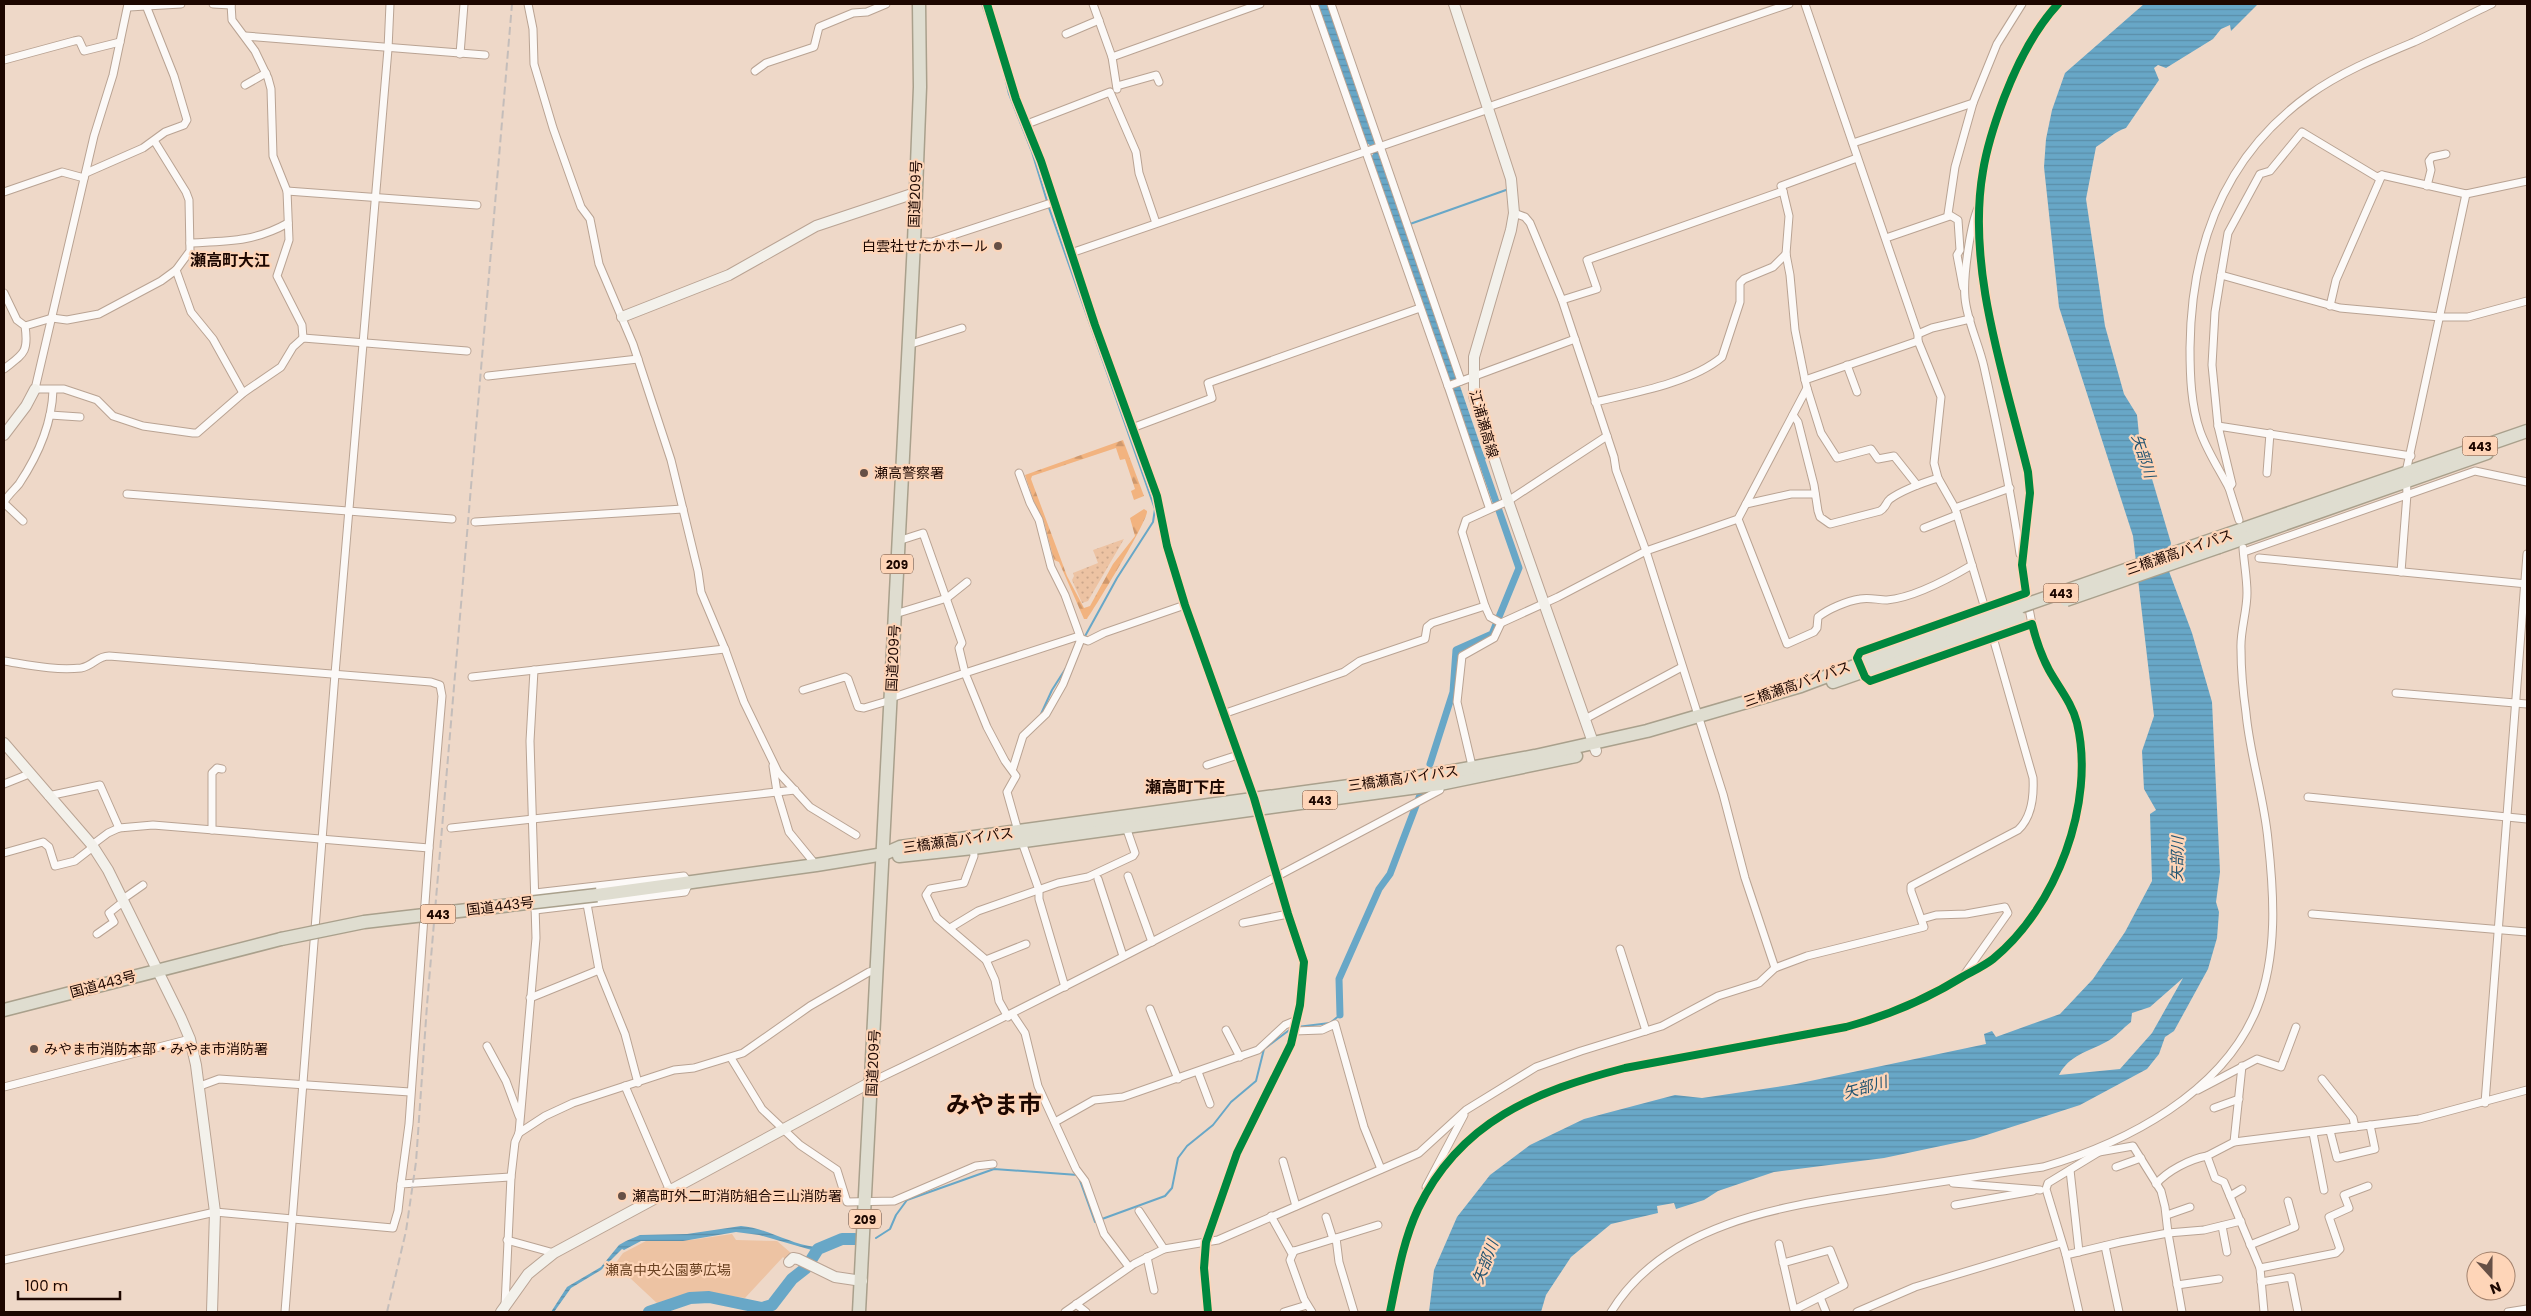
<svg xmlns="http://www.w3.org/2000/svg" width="2531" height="1316" font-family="Poppins,'Noto Sans JP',sans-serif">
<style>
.forest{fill:url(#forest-firs)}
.park{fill:#edc3a3}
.garden{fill:url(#garden-dots)}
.water{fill:url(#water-rules);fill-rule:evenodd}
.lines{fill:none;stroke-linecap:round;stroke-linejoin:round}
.stream{stroke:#68a7c7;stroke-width:2}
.canal{stroke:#68a7c7;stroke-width:7}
.river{stroke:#68a7c7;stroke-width:12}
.street-casing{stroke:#b9a393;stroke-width:9}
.secondary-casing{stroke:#b9a393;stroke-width:12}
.highway-casing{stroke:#a9a08c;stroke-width:15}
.street{stroke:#fcf9f7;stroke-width:7}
.secondary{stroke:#f3f1eb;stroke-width:10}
.highway{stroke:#dfddd0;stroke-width:12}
.rail{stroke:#c4bdba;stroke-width:2;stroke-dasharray:8 4;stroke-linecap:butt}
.highway-bridge-casing{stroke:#a9a08c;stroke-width:15;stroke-linecap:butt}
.highway-bridge{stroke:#dfddd0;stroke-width:12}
.cycleway-casing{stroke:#fed5b8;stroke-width:11}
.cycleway{stroke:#00873e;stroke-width:8}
.poi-dot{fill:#665046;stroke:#fed5b8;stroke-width:2}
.labels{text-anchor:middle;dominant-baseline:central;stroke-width:4.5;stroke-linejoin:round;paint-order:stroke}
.shield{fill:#fed5b8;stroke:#604537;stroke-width:1}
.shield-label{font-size:12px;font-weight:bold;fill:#1d0700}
.street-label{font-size:14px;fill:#1d0700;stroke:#fed5b8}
.poi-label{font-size:14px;fill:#1d0700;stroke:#fed5b8;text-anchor:start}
.park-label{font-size:14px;fill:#6b4323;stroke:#fed5b8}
.water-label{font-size:15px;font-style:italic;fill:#225471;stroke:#fed5b8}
.quarter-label{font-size:16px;font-weight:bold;fill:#1d0700;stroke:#fed5b8}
.town-label{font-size:24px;font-weight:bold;fill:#1d0700;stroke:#fed5b8}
</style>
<defs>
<pattern id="forest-firs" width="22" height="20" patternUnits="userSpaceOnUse" patternTransform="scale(1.25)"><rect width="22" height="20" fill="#f2b37f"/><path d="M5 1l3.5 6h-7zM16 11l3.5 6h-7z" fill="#cf986c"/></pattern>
<pattern id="garden-dots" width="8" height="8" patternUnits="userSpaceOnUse" patternTransform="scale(1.25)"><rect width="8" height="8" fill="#edc3a3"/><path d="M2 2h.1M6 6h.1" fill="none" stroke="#cba68b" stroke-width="1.8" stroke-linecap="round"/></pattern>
<pattern id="water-rules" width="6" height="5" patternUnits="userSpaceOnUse" patternTransform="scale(1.25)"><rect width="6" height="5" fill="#68a7c7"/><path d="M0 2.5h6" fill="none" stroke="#5a8ea9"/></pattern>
</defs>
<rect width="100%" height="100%" fill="#eed8c8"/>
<path class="forest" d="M1123,440l21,56 -10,4 -3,-9 4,-2 -10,-30 -5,1 -4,-12 -84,28 -1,3 36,97 17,32 6,-2 23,-42 22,-28 -5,-18 14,-9 3,2c2,8 -51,95 -60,108h-3l-25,-57 -5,-2 -10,-38 -10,-20 -9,-27z"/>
<polygon class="park" points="732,1234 736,1240 777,1241 791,1253 786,1260 783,1257 745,1298 715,1294 687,1295 659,1305 615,1264 623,1253 646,1241 691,1240"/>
<polygon class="garden" points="1124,539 1088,601 1082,603 1072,580 1074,576 1073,573 1098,563 1093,550"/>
<g class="water">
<polygon points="1318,4 1328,4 1376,141 1374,142 1378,153 1380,153 1484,456 1486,459 1477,462 1370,156 1373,155 1369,144 1366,145"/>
<path d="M2144,4h114l-27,27 -1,-6 -9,4 -8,10 -47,29 -8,-3 -4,3 5,12 -33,48c-11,3 -20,13 -30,19l-10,52 19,127 19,68 13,21 2,20 32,108 -4,23 25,67 20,69 8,170 -4,30 3,10 -2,26 -9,31 -34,62 -9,6 -6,17 -12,15 -67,36 -106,34 -90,19 -110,14 -56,19 -14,9 -28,9 -2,-6 -17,3 1,7 -47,11 -40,33 -25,38 -5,17h-112l5,-42 23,-53 33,-42 40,-30 54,-26 91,-24 27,3 94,-14 190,-40 -2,-10 8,-3 4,6 64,-23 33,-35 32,-47 27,-51 -2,-67 6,-4 -12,-21 -2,-38 12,-35 -21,-180 -74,-229 -15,-140 2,-28 6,-29 13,-37zM2183,978l-31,55 -32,36 -61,6c10,-20 29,-23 47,-33 9,-4 17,-14 25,-20l1,-9 18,-6z"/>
<path d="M741,1226c26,2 48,18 74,21v4l-56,-16 -23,-3 -53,9h-42l-17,9 -2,-1 -21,21 -30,18 -17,24h-3l16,-25 34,-20 18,-22 7,-4 14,-6 47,-1z"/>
</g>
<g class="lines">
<g class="stream">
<polyline points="982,4 997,47"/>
<polyline points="1004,73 1009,94 1032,152 1047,201"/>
<polyline points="1048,205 1155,509 1153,522 1117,578 1084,638"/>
<polyline points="1410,224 1506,190"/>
<polyline points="1041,714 1052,690 1066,668"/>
<polyline points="1297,1027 1330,1023 1340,1015"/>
<polyline points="1102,1219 1165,1196 1172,1188 1178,1158 1187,1146 1213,1125 1231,1102 1256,1081 1264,1049 1292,1028"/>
<polyline points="876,1238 890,1229 896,1215 907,1200 994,1169 1078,1175 1095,1222 1098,1221"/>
</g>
<g class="canal">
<polyline points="1430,764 1453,692 1456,650 1492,634 1519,568 1479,453"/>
<polyline points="1340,1015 1339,979 1379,889 1390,874 1420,795"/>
</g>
<polyline class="river" points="649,1312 690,1298 709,1297 762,1308 772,1305 792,1279 806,1268 818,1249 842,1239 855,1239"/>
<g class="street-casing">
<g id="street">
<polyline points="128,4 113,75 94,136 35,389 64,389 97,400 113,416 143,426 193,433 197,433 243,393 281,367 293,347 303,338 467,351"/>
<polyline points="213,4 231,5"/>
<polyline points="231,4 232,20 255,51 268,78 271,89 273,156 287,191 289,240 277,276 302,325 303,338"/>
<polyline points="528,4 533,29 534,64 553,128 581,207 590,219 599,264 633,344 671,460 698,571 701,592 725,649 744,702 778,772 810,807 856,835"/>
<polyline points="987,4 1016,99 1041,161 1095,325 1157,496 1167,546 1185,605 1254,798 1288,914 1304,962 1300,1005 1291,1044 1237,1153 1206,1242 1204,1268 1208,1312"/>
<polyline points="1093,4 1112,57 1260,4"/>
<polyline points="1314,4 1448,386"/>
<polyline points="1331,4 1461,381"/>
<polyline points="1805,4 1918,334 1918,341 1941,397 1934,463 1938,478 1955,508 1986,612"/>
<polyline points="129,7 181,4"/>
<polyline points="1066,34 1099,20"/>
<polyline points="245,36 485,55"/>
<polyline points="460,54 464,4"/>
<polyline points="1112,57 1117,89"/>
<polyline points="4,60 74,41 79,40 84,51 120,42"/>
<polyline points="755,71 766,63 814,47 819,27 853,13 867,12 886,4"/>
<polyline points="245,85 266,73"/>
<polyline points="1117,86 1156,75 1159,82"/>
<polyline points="1488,107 1789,4"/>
<polyline points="1027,124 1110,92 1136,152 1139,173 1156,223"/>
<polyline points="1853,143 1973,103 1997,44 2022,4"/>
<polyline points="86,173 143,148 165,132 184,125 187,120 174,76 147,8"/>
<polyline points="2427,186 2431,170 2429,161 2432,157 2446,154"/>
<polyline points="287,191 477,205"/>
<polyline points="1783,191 1789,216 1786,254 1790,275 1795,330 1805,380"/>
<polyline points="4,192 62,172 84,178"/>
<path d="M1978,208c-8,19 -15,69 -13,90 2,23 14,46 19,69 14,63 27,124 36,187"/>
<polyline points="1514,213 1525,217 1530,223 1562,300 1614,457 1616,470 1646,551 1723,794 1745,878 1775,968"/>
<polyline points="1886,238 1950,216"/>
<polyline points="914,242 932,242 1054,202"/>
<path d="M190,243c38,-2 64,-1 98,-20"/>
<polyline points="1071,253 1489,109"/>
<polyline points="176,270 191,312 213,339 243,393"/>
<polyline points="2221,275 2340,308 2440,317 2468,317 2527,301"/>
<polyline points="1963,287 1957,255 1960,250 1958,220 1948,214 1955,167 1973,103"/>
<path d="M4,293l13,27 8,6c4,27 -2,28 -21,43"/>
<polyline points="1562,300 1597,289 1587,260 1783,191 1781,186 1857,158"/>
<polyline points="2330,306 2336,280 2382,175"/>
<polyline points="25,326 52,318 67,320 99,314 161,281 176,270 190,251 189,200 186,192 155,142"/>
<polyline points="1918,334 1932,328 1970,319"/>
<polyline points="908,345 962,328"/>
<polyline points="1847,365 1857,392"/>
<polyline points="488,376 638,359"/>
<polyline points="1807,388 1821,433 1837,458 1871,449 1878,459 1894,456 1917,485"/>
<path d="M1595,402c38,-9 96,-19 127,-45l18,-55v-19l4,-4 29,-12 13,-13"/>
<polyline points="50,415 80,417"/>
<path d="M1793,415l5,7 16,63 4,26 2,6 10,7 50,-13c6,-3 6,-9 10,-12 14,-10 32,-16 48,-21"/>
<polyline points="2218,426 2212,365 2215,312 2221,275 2228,233 2260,174 2270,171 2302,132 2377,177 2382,175 2466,194 2527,181"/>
<polyline points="1132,428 1212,398 1208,383 1420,308"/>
<polyline points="2267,473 2270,433"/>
<path d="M2229,488c-10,-19 -22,-37 -29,-57 -9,-26 -10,-55 -10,-83 1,-101 34,-192 119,-253 32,-23 69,-38 105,-53 26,-12 52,-26 78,-38"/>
<polyline points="127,494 452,519"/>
<path d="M4,502c4,-7 10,-12 15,-18 18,-27 33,-61 34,-94"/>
<polyline points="4,503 23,521"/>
<polyline points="1746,504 1791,494 1815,494"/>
<polyline points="1489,507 1448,386 1575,339"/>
<polyline points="1955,508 2010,488"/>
<path d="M1738,519l49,125 27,-12 3,-4 1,-11c10,-8 29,-16 42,-18 9,-2 18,1 27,1 25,-2 63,-22 85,-35"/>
<polyline points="2239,520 2229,488 2232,484 2218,426 2411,456"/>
<polyline points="475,522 683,509"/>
<polyline points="1924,528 1957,515"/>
<polyline points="2244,552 2475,471 2527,482"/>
<polyline points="2259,558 2527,584"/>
<polyline points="2401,572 2407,494 2406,472 2466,194"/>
<polyline points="2026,593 2032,624"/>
<polyline points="1485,606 1462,532 1466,520 1508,501 1607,436"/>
<polyline points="895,614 947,598 967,582"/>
<path d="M4,661c25,4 52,10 77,7 12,-2 16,-12 28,-12l322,26 9,3 2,11 -13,152 -276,-23 -34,3 -19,-43 -52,11"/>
<polyline points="472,677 725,649"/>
<polyline points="803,690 845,677 848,679 858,707 864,708 891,700"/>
<polyline points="2396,693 2527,704"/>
<polyline points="891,698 965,673 959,648 962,643 923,533 898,541"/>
<polyline points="1223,714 1344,672 1360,661 1425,639 1427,627 1432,623 1485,606 1490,617 1501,623 1558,597 1646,551 1738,519 1807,388 1805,380 1918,341"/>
<polyline points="1585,719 1682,667"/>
<polyline points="1207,765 1238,755"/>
<polyline points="773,766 777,792 789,832 816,865"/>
<polyline points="1013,768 1023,736 1046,714 1063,684 1081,639 1065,595 1051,567 1039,520 1030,503 1019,473"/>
<polyline points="1473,770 1457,702 1462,656 1494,638 1501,623"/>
<polyline points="4,784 29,774"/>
<polyline points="2308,797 2527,819"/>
<polyline points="451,828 795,790"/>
<polyline points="212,830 212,773 217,768 222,769"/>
<polyline points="92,845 108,833 119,828"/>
<polyline points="973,848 974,856 964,883 930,889 926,895 937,918 986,960 995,980 999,1001 1008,1017"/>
<polyline points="4,853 43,842 49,847 55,866 75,861 93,847"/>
<polyline points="1128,876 1152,942"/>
<polyline points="1098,879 1123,956"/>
<polyline points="535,893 684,876 689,883 685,892 535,910"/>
<polyline points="123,899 143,885"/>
<polyline points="587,904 599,970 625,1034 638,1083"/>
<polyline points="2312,914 2527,932"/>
<polyline points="1922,919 1936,915 1966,914 2005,907 2008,913 1964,975"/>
<polyline points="1243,923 1288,914"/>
<polyline points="950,928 978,911 1058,883 1088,877 1133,856 1135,853 1126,827"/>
<polyline points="97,934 114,922 109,913 124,901"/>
<polyline points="1620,949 1646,1031"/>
<polyline points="986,960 1026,944"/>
<polyline points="1065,987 1039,899 1039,890 1018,831 1007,792 1016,776 1005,761 987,727 965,673 1076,637 1088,641 1104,633 1185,605"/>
<polyline points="530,998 599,970"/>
<polyline points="1150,1009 1178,1079"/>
<polyline points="1013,1015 1025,1033 1038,1086 1076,1169 1085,1181 1104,1234 1129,1267"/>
<polyline points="1226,1030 1240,1057"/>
<polyline points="1294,1031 1322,1030 1335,1024 1364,1127 1381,1169"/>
<polyline points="487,1046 506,1081 519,1116"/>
<polyline points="731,1058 762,1109 800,1145 837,1170 847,1202 894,1201 976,1166 993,1164"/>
<polyline points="1198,1072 1210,1104"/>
<polyline points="2322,1079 2353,1118 2355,1127"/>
<path d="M871,1082c193,-92 381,-192 569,-292v-6"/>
<polyline points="200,1086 219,1079 410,1092"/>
<polyline points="625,1086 670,1191"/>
<polyline points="4,1087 190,1039"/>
<polyline points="2198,1090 2257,1059 2281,1067 2296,1027"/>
<polyline points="2485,1103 2527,554"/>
<polyline points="2214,1108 2239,1099"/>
<polyline points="1055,1122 1094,1100 1123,1097 1258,1050 1285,1025 1297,1020"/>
<polyline points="2330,1131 2337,1158 2375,1149 2370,1125"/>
<polyline points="519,1133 545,1116 573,1103 674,1070 694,1068 743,1053 810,1006 869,972 877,970"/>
<polyline points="2313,1133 2324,1190"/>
<polyline points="2234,1142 2242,1066"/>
<polyline points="2098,1149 2099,1152 2133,1146 2161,1191 2165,1207 2168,1233 2182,1312"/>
<polyline points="1283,1161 1296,1206"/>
<polyline points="2116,1167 2141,1158"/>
<polyline points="2070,1170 2079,1252"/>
<polyline points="1953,1183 2040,1190"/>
<polyline points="401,1184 409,1124 429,848"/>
<path d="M2156,1184c11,-13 34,-25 51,-28"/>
<polyline points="1427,1190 1426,1187 1464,1115"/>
<polyline points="2230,1196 2242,1189"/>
<polyline points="1955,1205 2033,1191"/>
<polyline points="1139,1211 1164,1249"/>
<polyline points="2167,1215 2190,1207"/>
<polyline points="1271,1216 1291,1252 1336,1238 1339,1262 1354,1312"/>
<polyline points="1326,1217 1333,1239"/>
<polyline points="2222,1226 2227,1252"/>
<polyline points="1336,1238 1378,1225"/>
<polyline points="507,1240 554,1253"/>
<polyline points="1779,1244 1794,1310 1844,1285 1830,1250 1783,1263"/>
<polyline points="2250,1245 2295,1227 2288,1201"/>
<polyline points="2105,1246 2119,1312"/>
<polyline points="1294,1251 1290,1260 1304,1299 1312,1312"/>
<polyline points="2066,1255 2120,1242 2168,1233 2204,1230 2241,1221"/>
<polyline points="1147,1257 1154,1290"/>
<polyline points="4,1260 215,1212 393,1228 398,1211 401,1184 511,1177"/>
<polyline points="2260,1268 2336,1253 2340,1249 2329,1217 2349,1208 2344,1195 2368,1186"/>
<polyline points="2261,1282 2291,1277 2298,1312"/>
<polyline points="2177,1285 2219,1279"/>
<polyline points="1820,1297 1826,1312"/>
<polyline points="1076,1304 1086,1312"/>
<polyline points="505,1306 511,1177 515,1142 519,1133 536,938 530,741 534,670"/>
<polyline points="285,1312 335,674 388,49 390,4"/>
<path d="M1065,1312l69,-48 30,-15 54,-9 201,-87 47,-43 70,-43 45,-16 81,-25 56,-30 41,-13 16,-15 32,-12 117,-29 -13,-36v-5l107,-56c14,-13 16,-33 15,-52l-41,-144"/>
<polyline points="1284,1312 1307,1305"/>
<path d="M1390,1312c7,-34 13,-71 28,-103 42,-88 118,-118 207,-141l221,-41c41,-11 81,-28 118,-51 9,-5 20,-10 29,-17 63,-51 103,-156 84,-236 -5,-20 -18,-35 -28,-53 -8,-15 -13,-30 -17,-46l-162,57 -5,-4 -8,-19 3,-6 166,-59 -4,-28 8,-72 -2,-21c-23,-94 -62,-204 -45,-301 4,-25 12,-49 21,-73 13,-34 29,-67 54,-94"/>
<path d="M1611,1312c57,-93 180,-107 278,-122 51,-8 103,-16 154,-23 83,-24 180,-74 214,-159 21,-53 17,-114 11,-168 -4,-43 -18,-84 -22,-127 -3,-21 -5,-42 -5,-64 -1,-18 6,-37 6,-56 0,-15 -3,-30 -4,-45"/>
<polyline points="1857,1312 1915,1287 2061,1243"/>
<polyline points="2079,1312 2066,1255 2046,1189 2048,1183 2099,1152"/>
<polyline points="2264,1312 2260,1268 2224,1182 2215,1178 2207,1156 2234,1142 2419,1119 2527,1090"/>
<polyline points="2508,1312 2527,1309"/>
</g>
</g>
<g class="secondary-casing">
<g id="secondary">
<polyline points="1454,4 1511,179 1514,213 1511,230 1474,357 1474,396 1508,501 1596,751"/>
<polyline points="622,317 729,275 816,226 915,193"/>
<polyline points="4,435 26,406 35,389"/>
<polyline points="4,743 92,845 108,870 181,1018 190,1039 196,1065 215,1212 212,1312"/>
<polyline points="789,1262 793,1258 798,1259 835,1277 862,1281"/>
<polyline points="501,1312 528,1274 554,1253 871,1082"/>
</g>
</g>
<g class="highway-casing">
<g id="highway">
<polyline points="2217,538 2527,431"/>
<polyline points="2219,547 2487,453"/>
<polyline points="1833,682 1908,656"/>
<polyline points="899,856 973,848 1440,784 1576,756"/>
<polyline points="597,895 816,865 884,854 900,847 1437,774 1535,756 1647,731 1801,686 1905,647"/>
<polyline points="4,1010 281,939"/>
<polyline points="859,1312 914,242 920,87 919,4"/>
</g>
</g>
<use href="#street" class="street"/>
<use href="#secondary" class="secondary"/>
<use href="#highway" class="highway"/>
<polyline class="rail" points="387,1312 406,1231 416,1162 427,1005 512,4"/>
<g class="highway-bridge-casing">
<g id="highway-bridge">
<polyline points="2066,600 2219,547"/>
<polyline points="1905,647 2217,538"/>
<polyline points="1908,656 2019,617"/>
<polyline points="281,939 364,922 597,895"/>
</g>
</g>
<use href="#highway-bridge" class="highway-bridge"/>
<g class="cycleway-casing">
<g id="cycleway">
<polyline points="987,4 1016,99 1041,161 1095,325 1157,496 1167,546 1185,605 1254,798 1288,914 1304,962 1300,1005 1291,1044 1237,1153 1206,1242 1204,1268 1208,1312"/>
<path d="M1390,1312c7,-34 13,-71 28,-103 42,-88 118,-118 207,-141l221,-41c41,-11 81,-28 118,-51 9,-5 20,-10 29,-17 63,-51 103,-156 84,-236 -5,-20 -18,-35 -28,-53 -8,-15 -13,-30 -17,-46l-162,57 -5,-4 -8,-19 3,-6 166,-59 -4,-28 8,-72 -2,-21c-23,-94 -62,-204 -45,-301 4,-25 12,-49 21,-73 13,-34 29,-67 54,-94"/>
</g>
</g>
<use href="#cycleway" class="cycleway"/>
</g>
<g class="poi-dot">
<circle cx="998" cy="246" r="5"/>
<circle cx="864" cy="473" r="5"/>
<circle cx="34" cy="1049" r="5"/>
<circle cx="622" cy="1196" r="5"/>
</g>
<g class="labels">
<g class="shield">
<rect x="2462.5" y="436.5" width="35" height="19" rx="4"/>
<rect x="881" y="554.5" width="32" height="19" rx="4"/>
<rect x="2043.5" y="583.5" width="35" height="19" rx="4"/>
<rect x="1302.5" y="790.5" width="35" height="19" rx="4"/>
<rect x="420.5" y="904.5" width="35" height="19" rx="4"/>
<rect x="849" y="1209.5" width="32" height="19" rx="4"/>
</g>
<g class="shield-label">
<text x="2480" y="446">443</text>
<text x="897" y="564">209</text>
<text x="2061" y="593">443</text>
<text x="1320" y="800">443</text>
<text x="438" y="914">443</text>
<text x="865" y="1219">209</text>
</g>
<g class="street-label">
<text transform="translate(915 194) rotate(-88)">国道209号</text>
<text transform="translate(1484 424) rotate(74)">江浦瀬高線</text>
<text transform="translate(2179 552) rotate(-19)">三橋瀬高バイパス</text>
<text transform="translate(893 658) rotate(-87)">国道209号</text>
<text transform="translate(1797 684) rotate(-19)">三橋瀬高バイパス</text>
<text transform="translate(1403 778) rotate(-8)">三橋瀬高バイパス</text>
<text transform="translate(958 840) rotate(-8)">三橋瀬高バイパス</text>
<text transform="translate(500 906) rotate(-7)">国道443号</text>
<text transform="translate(103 984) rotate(-15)">国道443号</text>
<text transform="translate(873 1063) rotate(-87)">国道209号</text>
</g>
<g class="poi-label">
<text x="988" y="246" text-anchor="end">白雲社せたかホール</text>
<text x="874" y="473">瀬高警察署</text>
<text x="44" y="1049">みやま市消防本部・みやま市消防署</text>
<text x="632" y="1196">瀬高町外二町消防組合三山消防署</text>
</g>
<g class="park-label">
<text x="668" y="1270">瀬高中央公園夢広場</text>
</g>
<g class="water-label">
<text transform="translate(2144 456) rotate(72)">矢部川</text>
<text transform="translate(2177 859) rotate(-89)">矢部川</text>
<text transform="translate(1865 1087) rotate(-15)">矢部川</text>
<text transform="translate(1485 1262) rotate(-69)">矢部川</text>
</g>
<g class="quarter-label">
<text x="230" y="260">瀬高町大江</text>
<text x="1185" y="787">瀬高町下庄</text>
</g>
<g class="town-label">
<text x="994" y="1104">みやま市</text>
</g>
</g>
<rect width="2531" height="1316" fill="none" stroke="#1d0700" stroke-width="10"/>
<g transform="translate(2491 1276) rotate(159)"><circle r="24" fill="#fed5b8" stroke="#a4836e"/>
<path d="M0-4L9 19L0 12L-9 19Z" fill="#665046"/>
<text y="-8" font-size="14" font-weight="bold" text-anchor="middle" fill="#1d0700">N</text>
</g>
<path d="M18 1291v8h102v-8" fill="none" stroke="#1d0700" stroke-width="2.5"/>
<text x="25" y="1291" font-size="15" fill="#1d0700" stroke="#fed5b8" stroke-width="4" paint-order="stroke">100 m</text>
</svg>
